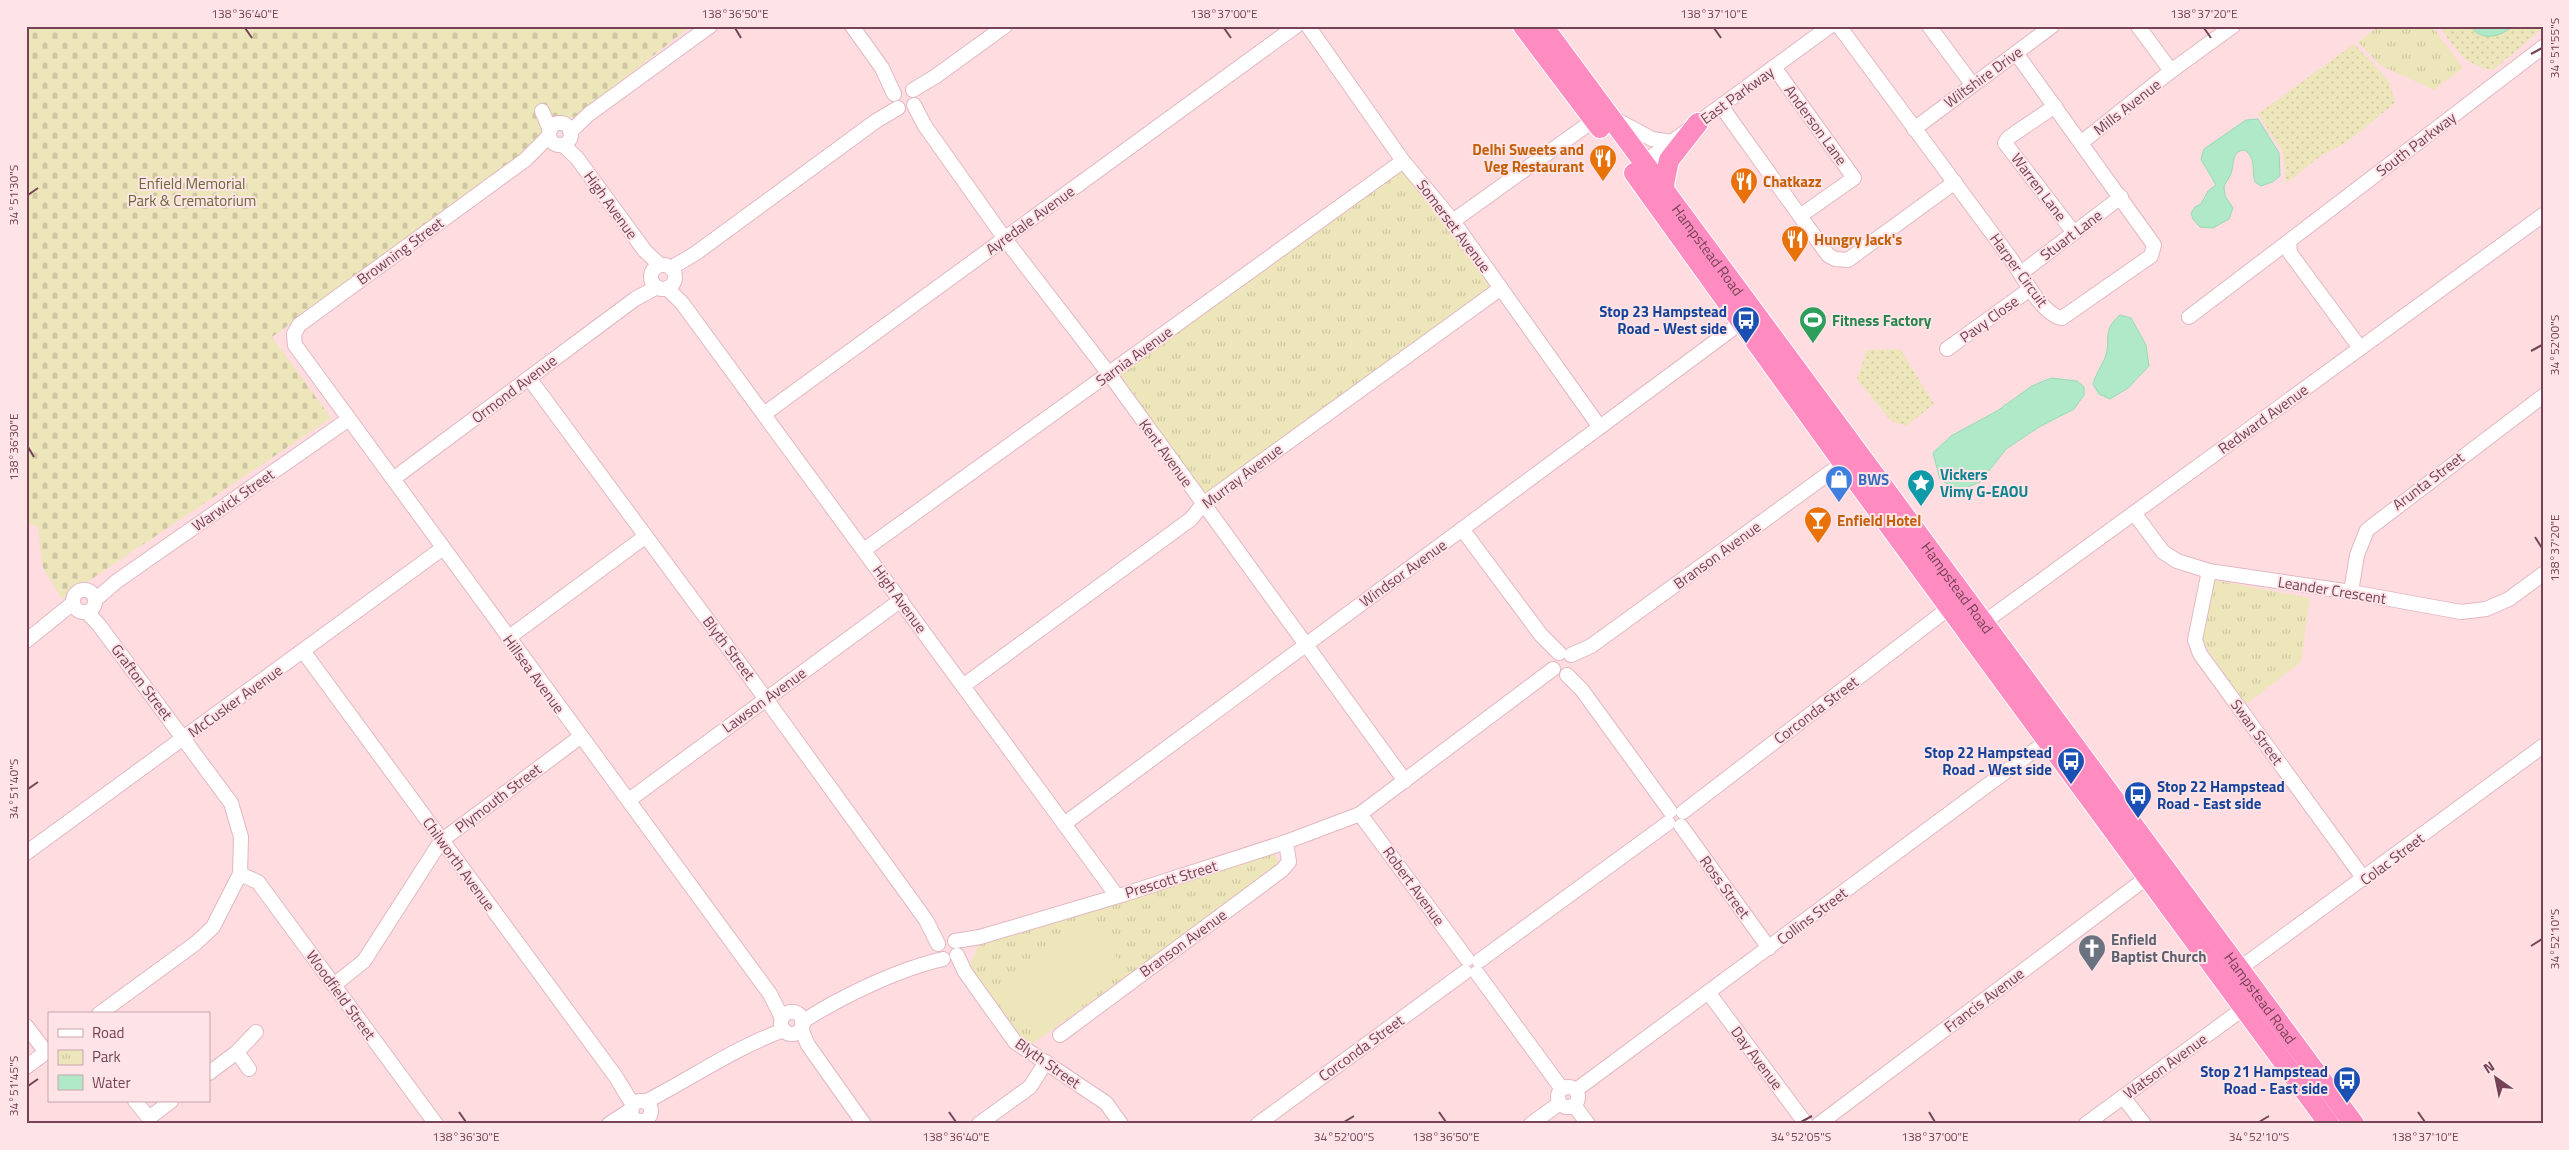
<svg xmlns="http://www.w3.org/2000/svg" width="2569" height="1150" font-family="'Titillium Web',sans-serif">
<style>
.grass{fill:url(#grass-dots)}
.cemetery{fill:url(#cemetery-stones)}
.park{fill:url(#park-tufts)}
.garden{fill:#ece6ba}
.water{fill:#afe9c8;stroke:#95dbb3}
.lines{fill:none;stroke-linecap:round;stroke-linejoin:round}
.minor-casing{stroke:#e2b8c2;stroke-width:16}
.highway-casing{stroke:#fff;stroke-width:22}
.minor{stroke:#fff;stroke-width:14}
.highway{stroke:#ff8cc1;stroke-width:20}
.ticks{fill:none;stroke:#754355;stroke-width:2}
.labels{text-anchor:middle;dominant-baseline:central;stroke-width:4;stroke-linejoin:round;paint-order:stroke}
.street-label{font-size:15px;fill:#754355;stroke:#ffe4e7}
.food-label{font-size:15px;font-weight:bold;fill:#c56008;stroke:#ffe4e7;text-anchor:start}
.park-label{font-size:15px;fill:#6a6a34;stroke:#ffe4e7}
.transit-label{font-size:15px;font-weight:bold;fill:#164399;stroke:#ffe4e7;text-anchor:end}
.leisure-label{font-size:15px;font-weight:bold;fill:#27864d;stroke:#ffe4e7;text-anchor:start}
.culture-label{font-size:15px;font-weight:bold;fill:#0d838f;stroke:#ffe4e7;text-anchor:start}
.shop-label{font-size:15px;font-weight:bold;fill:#366cbe;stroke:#ffe4e7;text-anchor:start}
.worship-label{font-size:15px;font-weight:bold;fill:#5b616d;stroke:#ffe4e7;text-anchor:start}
.neatline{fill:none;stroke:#754355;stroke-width:2}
.ticks-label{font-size:12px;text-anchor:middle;fill:#754355}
</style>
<defs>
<pattern id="grass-dots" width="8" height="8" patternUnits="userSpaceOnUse" patternTransform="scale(1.25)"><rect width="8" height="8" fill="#ece6ba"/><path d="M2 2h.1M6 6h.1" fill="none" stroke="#cec6a2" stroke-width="1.8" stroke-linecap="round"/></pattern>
<pattern id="cemetery-stones" width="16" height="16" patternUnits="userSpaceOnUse" patternTransform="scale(1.25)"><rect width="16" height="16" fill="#ece6ba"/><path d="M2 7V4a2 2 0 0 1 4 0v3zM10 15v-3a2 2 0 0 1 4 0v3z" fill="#cec6a2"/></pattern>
<pattern id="park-tufts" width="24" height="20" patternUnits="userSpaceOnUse" patternTransform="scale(1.25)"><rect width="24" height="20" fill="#ece6ba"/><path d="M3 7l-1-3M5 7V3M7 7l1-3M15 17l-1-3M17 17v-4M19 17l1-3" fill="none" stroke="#cec6a2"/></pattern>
</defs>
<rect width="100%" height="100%" fill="#fedcdf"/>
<g class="grass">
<path d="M2439,26h104v2l-50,42c-30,-5 -37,-21 -54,-44z"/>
<polygon points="2354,44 2389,81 2395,103 2347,142 2322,155 2286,183 2283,152 2258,114"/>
<polygon points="1900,349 1934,404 1906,426 1891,421 1857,379 1867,350"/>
</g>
<polygon class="cemetery" points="26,26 691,26 576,116 548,126 532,150 272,337 331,418 62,599 43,568 38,527 26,522"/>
<g class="park">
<polygon points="2379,26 2432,26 2463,68 2434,90 2380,65 2358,42"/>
<polygon points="1403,161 1501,288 1203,504 1109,374"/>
<polygon points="2214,580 2310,598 2301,662 2245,705 2202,641"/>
<polygon points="1269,855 1274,855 1278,860 1273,870 1031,1045 1021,1036 969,966 980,943"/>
</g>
<polygon class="garden" points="1092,921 1124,968 1033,1031 1000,985"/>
<g class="water">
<path d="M2470,26h44c-14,10 -31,17 -44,0z"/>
<path d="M2258,119l21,34 1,23 -8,6 -11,4 -6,-4c-4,-13 2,-22 -10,-32 -15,1 -10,16 -15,26 -2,4 -5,7 -6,11l1,9 8,12 -4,11 -16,9 -13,-1 -7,-8 -2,-6 4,-6 6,-3 7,-13 8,-6 -15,-26 3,-10 42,-29z"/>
<path d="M2120,315l11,3 15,27 3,21 -21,22 -18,11 -11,-5 -6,-10c3,-10 8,-17 12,-26 7,-19 -4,-27 15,-43z"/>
<polygon points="2051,378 2077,381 2084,387 2084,395 2074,409 2039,427 2006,449 1980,482 1958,491 1940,479 1933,453 1951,436 1997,411 2032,386"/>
</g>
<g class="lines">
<g class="minor-casing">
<g id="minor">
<polyline points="852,26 882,68 894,94"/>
<polyline points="1308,26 1403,161 1453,221 1599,426"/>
<path d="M1839,26c57,78 115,155 172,233 11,16 31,56 51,59l89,-62 3,-11 -138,-192"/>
<polyline points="1929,26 1972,84"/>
<polyline points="2138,26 2171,71"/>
<polyline points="1774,67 1854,178 1800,216"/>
<polyline points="913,90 936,76 1005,26"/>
<polyline points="914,105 925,126 1005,239 1113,379 1405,781"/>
<polyline points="1721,106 1828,255 1835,259 1848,260 1955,182"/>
<polyline points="2055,106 2008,138 2005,143 2074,233"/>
<polyline points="542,111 550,130"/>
<polyline points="1613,118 1652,139 1672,142"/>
<circle cx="560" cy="134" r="11"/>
<polyline points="1914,129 2052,26"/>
<polyline points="570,132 589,114 710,26"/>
<polyline points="549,136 525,160 299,325 294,334 295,345 770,994 782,1018"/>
<polyline points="2082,142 2171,71 2233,26"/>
<polyline points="563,145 577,158 645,251 660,265"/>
<polyline points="1642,171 1643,163 1830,26"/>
<polyline points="1453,221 1594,120"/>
<circle cx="663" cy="277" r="12"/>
<polyline points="671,268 696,253 876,121 898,108"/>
<polyline points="2021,273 2121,197"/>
<polyline points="667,288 682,303 1117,896"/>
<polyline points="2189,317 2289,241"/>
<polyline points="2360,348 2290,253 2289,241 2543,47"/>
<polyline points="1947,349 2030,289"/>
<polyline points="529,378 766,699 926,920 938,944"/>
<polyline points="764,414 1296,26"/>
<polyline points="393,479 635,299 657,287"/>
<polyline points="2134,513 2163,552 2177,561 2209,571 2351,592 2461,612 2486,609 2509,599 2543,574"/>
<polyline points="1462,529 1541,635 1559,653"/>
<polyline points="864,550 1403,161"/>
<polyline points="2209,571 2195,640 2200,654 2364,879"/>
<circle cx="84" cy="601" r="11"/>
<polyline points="2351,592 2357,555 2367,530 2543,396"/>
<polyline points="95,600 117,581 349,419"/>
<polyline points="87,612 99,625 231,803 241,837 240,874 213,927 196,943 99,1014"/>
<polyline points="1983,623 2543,215"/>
<polyline points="508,638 646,536"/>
<polyline points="26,641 73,603"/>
<polyline points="303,651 616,1077 633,1105"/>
<polyline points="1571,655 1591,646 1843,463"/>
<polyline points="1567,675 1582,690 1670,811"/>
<polyline points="963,686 1191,519 1203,504 1501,288"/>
<polyline points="629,800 901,600"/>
<polyline points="1683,812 1949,608"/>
<polyline points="1360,814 1467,959"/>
<polyline points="1064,824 1743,321"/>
<polyline points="1681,826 1769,948"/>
<polyline points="26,853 443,548"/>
<polyline points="240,874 258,882 436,1124"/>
<polyline points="955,941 980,937 1125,894 1286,842 1360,814 1553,669"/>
<polyline points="957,955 965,972 1015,1042 1106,1103 1121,1124"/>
<polyline points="1479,961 1668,823"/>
<polyline points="2239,969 2543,746"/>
<polyline points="1477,973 1562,1089"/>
<polyline points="334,985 364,961 441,841 580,737"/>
<polyline points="1708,992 1806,1124"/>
<circle cx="792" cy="1023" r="11"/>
<path d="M802,1022c38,-25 97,-53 141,-63"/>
<polyline points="26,1026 46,1052"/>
<polyline points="801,1029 808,1045 864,1124"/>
<polyline points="1060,1035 1282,870 1289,862 1286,842"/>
<polyline points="237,1052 249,1069"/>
<polyline points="26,1067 49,1050"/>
<polyline points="209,1073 237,1052 256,1032"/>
<circle cx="1568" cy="1097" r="10"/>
<polyline points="1576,1090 2047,741"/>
<polyline points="2123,1097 2144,1124"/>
<polyline points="135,1101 149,1118 149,1124"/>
<circle cx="641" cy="1111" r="10"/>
<path d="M645,1102c47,-24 89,-54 139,-72"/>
<polyline points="1574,1105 1588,1124"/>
<polyline points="149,1118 171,1101"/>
<polyline points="609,1124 632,1109"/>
<polyline points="979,1124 1030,1087 1046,1062"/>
<polyline points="1258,1124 1465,972"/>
<polyline points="1531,1124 1560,1103"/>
<polyline points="1819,1124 2149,876"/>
<polyline points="2086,1124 2244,1008"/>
</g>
</g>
<g class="highway-casing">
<g id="highway">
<polyline points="1523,26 1600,128"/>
<path id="s1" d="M1543,26l811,1098"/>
<polyline points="1634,173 1843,463 2329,1124"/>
<polyline points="1663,189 1669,160 1698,123"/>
</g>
</g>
<use href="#minor" class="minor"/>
<use href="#highway" class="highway"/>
</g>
<path class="ticks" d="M245,28l7,10M735,28l6,10M1224,28l7,10M1714,28l7,10M2204,28l7,10M2531,54l11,-6M28,195l10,-7M2531,351l11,-6M28,447l6,10M2535,537l7,11M28,789l10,-7M2531,946l11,-7M28,1086l10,-7M459,1112l7,10M949,1112l7,10M1439,1112l7,10M1929,1112l6,10M2418,1112l7,10M1344,1122l10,-6M1801,1122l11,-6M2259,1122l10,-6"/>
<defs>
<g id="restaurant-pin" transform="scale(1.4375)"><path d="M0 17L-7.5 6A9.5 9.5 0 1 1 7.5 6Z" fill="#e8710a" stroke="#ffe4e7"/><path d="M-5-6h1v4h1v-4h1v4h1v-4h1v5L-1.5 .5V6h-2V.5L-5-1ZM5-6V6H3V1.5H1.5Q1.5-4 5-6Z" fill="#fff"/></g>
<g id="bus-pin" transform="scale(1.4375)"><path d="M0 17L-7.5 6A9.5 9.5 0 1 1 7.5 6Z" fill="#1a4fb4" stroke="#ffe4e7"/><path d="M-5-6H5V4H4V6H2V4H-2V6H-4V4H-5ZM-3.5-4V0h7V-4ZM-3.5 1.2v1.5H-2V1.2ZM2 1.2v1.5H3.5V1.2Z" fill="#fff"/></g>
<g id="stadium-pin" transform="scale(1.4375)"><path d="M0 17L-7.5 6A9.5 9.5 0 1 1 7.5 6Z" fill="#2e9e5b" stroke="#ffe4e7"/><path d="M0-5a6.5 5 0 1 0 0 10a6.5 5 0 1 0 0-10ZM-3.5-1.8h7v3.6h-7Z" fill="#fff"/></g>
<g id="shop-pin" transform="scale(1.4375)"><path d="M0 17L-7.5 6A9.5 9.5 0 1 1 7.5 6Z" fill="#3f7fe0" stroke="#ffe4e7"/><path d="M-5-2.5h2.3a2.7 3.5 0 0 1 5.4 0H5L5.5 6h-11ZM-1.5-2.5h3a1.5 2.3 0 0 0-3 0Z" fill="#fff"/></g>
<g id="sight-pin" transform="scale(1.4375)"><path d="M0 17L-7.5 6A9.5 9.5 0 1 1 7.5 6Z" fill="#0f9aa8" stroke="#ffe4e7"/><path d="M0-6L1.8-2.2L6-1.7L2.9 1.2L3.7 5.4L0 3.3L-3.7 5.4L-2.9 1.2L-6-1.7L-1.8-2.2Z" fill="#fff"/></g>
<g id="bar-pin" transform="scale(1.4375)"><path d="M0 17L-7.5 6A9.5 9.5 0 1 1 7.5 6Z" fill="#e8710a" stroke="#ffe4e7"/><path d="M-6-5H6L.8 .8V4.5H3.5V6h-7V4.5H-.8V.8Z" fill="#fff"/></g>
<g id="church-pin" transform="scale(1.4375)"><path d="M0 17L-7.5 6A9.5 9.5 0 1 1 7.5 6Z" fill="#6b7280" stroke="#ffe4e7"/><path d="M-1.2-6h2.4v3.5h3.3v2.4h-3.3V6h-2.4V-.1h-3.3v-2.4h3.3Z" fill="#fff"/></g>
</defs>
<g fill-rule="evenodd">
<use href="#restaurant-pin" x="1603" y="158"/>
<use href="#restaurant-pin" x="1744" y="181"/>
<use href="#restaurant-pin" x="1795" y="239"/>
<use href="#bus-pin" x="1746" y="320"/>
<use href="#stadium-pin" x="1813" y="320"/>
<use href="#shop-pin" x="1839" y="479"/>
<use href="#sight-pin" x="1921" y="483"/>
<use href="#bar-pin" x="1818" y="520"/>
<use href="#bus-pin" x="2071" y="761"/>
<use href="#bus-pin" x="2138" y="795"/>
<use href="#church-pin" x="2092" y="948"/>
<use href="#bus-pin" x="2347" y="1080"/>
</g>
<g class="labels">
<g class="street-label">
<text transform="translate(1983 77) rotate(-36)">Wiltshire Drive</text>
<text transform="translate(1737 95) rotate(-36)">East Parkway</text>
<text transform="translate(2127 107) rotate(-38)">Mills Avenue</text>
<text transform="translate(1816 125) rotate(54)">Anderson Lane</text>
<text transform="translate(2416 144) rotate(-37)">South Parkway</text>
<text transform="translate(2039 187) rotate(53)">Warren Lane</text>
<text transform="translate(611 205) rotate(54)">High Avenue</text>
<text transform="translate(1030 220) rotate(-36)">Ayredale Avenue</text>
<text transform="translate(1454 226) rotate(53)">Somerset Avenue</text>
<text transform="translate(2071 235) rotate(-37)">Stuart Lane</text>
<text stroke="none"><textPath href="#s1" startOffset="278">Hampstead Road</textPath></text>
<text transform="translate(400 251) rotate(-36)">Browning Street</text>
<text transform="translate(2019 270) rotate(54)">Harper Circuit</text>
<text transform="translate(1989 319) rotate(-36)">Pavy Close</text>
<text transform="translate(1134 356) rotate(-36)">Sarnia Avenue</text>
<text transform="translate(514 389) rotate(-37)">Ormond Avenue</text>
<text transform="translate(2263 419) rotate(-36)">Redward Avenue</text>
<text transform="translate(1166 453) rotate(54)">Kent Avenue</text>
<text transform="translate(1242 476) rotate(-37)">Murray Avenue</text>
<text transform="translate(2428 481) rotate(-37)">Arunta Street</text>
<text transform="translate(233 500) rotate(-35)">Warwick Street</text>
<text transform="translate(1717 555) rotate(-36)">Branson Avenue</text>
<text transform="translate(1403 573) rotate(-36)">Windsor Avenue</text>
<text stroke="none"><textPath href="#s1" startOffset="698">Hampstead Road</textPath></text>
<text transform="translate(2332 590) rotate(9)">Leander Crescent</text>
<text transform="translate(900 599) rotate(54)">High Avenue</text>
<text transform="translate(729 648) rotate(53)">Blyth Street</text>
<text transform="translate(534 674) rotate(54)">Hillsea Avenue</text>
<text transform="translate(142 682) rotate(53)">Grafton Street</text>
<text transform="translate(764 700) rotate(-36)">Lawson Avenue</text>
<text transform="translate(235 701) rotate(-36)">McCusker Avenue</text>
<text transform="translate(1816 710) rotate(-37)">Corconda Street</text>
<text transform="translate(2257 732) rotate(54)">Swan Street</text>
<text transform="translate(498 798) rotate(-37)">Plymouth Street</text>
<text transform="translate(2392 859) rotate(-37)">Colac Street</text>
<text transform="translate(459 864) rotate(54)">Chilworth Avenue</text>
<text transform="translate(1171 879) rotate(-17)">Prescott Street</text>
<text transform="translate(1414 886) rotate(54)">Robert Avenue</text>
<text transform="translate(1725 887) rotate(54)">Ross Street</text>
<text transform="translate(1812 916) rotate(-37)">Collins Street</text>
<text transform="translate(1183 943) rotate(-36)">Branson Avenue</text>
<text transform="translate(341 995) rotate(54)">Woodfield Street</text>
<text stroke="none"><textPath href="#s1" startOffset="1208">Hampstead Road</textPath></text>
<text transform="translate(1984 1000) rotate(-37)">Francis Avenue</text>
<text transform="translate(1361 1048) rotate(-36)">Corconda Street</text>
<text transform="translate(1757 1058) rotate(53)">Day Avenue</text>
<text transform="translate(1048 1063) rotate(35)">Blyth Street</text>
<text transform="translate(2165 1066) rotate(-36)">Watson Avenue</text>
</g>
<g class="food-label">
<text x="1584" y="149" text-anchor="end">Delhi Sweets and<tspan x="1584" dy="17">Veg Restaurant</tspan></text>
<text x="1763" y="181">Chatkazz</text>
<text x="1814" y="239">Hungry Jack's</text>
<text x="1837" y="520">Enfield Hotel</text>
</g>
<g class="park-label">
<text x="192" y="183">Enfield Memorial<tspan x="192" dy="17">Park &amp; Crematorium</tspan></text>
</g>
<g class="transit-label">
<text x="1727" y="311">Stop 23 Hampstead<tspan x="1727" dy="17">Road - West side</tspan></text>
<text x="2052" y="752">Stop 22 Hampstead<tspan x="2052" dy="17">Road - West side</tspan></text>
<text x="2157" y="786" text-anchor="start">Stop 22 Hampstead<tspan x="2157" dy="17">Road - East side</tspan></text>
<text x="2328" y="1071">Stop 21 Hampstead<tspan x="2328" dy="17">Road - East side</tspan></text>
</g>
<g class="leisure-label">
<text x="1832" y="320">Fitness Factory</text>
</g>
<g class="culture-label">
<text x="1940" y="474">Vickers<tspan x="1940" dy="17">Vimy G-EAOU</tspan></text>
</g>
<g class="shop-label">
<text x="1858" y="479">BWS</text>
</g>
<g class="worship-label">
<text x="2111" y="939">Enfield<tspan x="2111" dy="17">Baptist Church</tspan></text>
</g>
</g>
<rect width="2569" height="1150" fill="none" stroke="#ffe4e7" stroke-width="55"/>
<rect x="48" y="1012" width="162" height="90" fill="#ffe4e7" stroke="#c8a4ad"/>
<rect x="58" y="1029" width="25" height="8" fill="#ffffff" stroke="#c8a4ad"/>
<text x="92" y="1038" font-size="15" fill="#754355">Road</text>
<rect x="58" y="1050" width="25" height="15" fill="url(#park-tufts)" stroke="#c8a4ad"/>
<text x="92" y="1062" font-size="15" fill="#754355">Park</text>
<rect x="58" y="1075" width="25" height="15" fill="#afe9c8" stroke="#c8a4ad"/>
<text x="92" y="1088" font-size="15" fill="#754355">Water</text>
<g transform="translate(2496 1078) rotate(327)" stroke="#ffe4e7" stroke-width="4" paint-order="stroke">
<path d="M0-4L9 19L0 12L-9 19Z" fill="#754355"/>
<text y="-8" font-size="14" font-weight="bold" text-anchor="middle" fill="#754355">N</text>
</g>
<rect x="28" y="28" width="2514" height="1094" class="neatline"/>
<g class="ticks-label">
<text x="245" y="18">138°36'40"E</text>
<text x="735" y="18">138°36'50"E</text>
<text x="1224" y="18">138°37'00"E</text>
<text x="1714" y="18">138°37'10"E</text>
<text x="2204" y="18">138°37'20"E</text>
<text transform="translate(2555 48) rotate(-90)" y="4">34°51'55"S</text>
<text transform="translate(14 195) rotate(-90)" y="4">34°51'30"S</text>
<text transform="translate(2555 345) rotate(-90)" y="4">34°52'00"S</text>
<text transform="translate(14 447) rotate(-90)" y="4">138°36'30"E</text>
<text transform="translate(2555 548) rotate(-90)" y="4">138°37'20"E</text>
<text transform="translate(14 789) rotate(-90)" y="4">34°51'40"S</text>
<text transform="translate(2555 939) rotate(-90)" y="4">34°52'10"S</text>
<text transform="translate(14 1086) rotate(-90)" y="4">34°51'45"S</text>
<text x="466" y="1141">138°36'30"E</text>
<text x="956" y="1141">138°36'40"E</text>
<text x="1344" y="1141">34°52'00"S</text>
<text x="1446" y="1141">138°36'50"E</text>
<text x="1801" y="1141">34°52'05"S</text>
<text x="1935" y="1141">138°37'00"E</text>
<text x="2259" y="1141">34°52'10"S</text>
<text x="2425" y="1141">138°37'10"E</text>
</g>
</svg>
